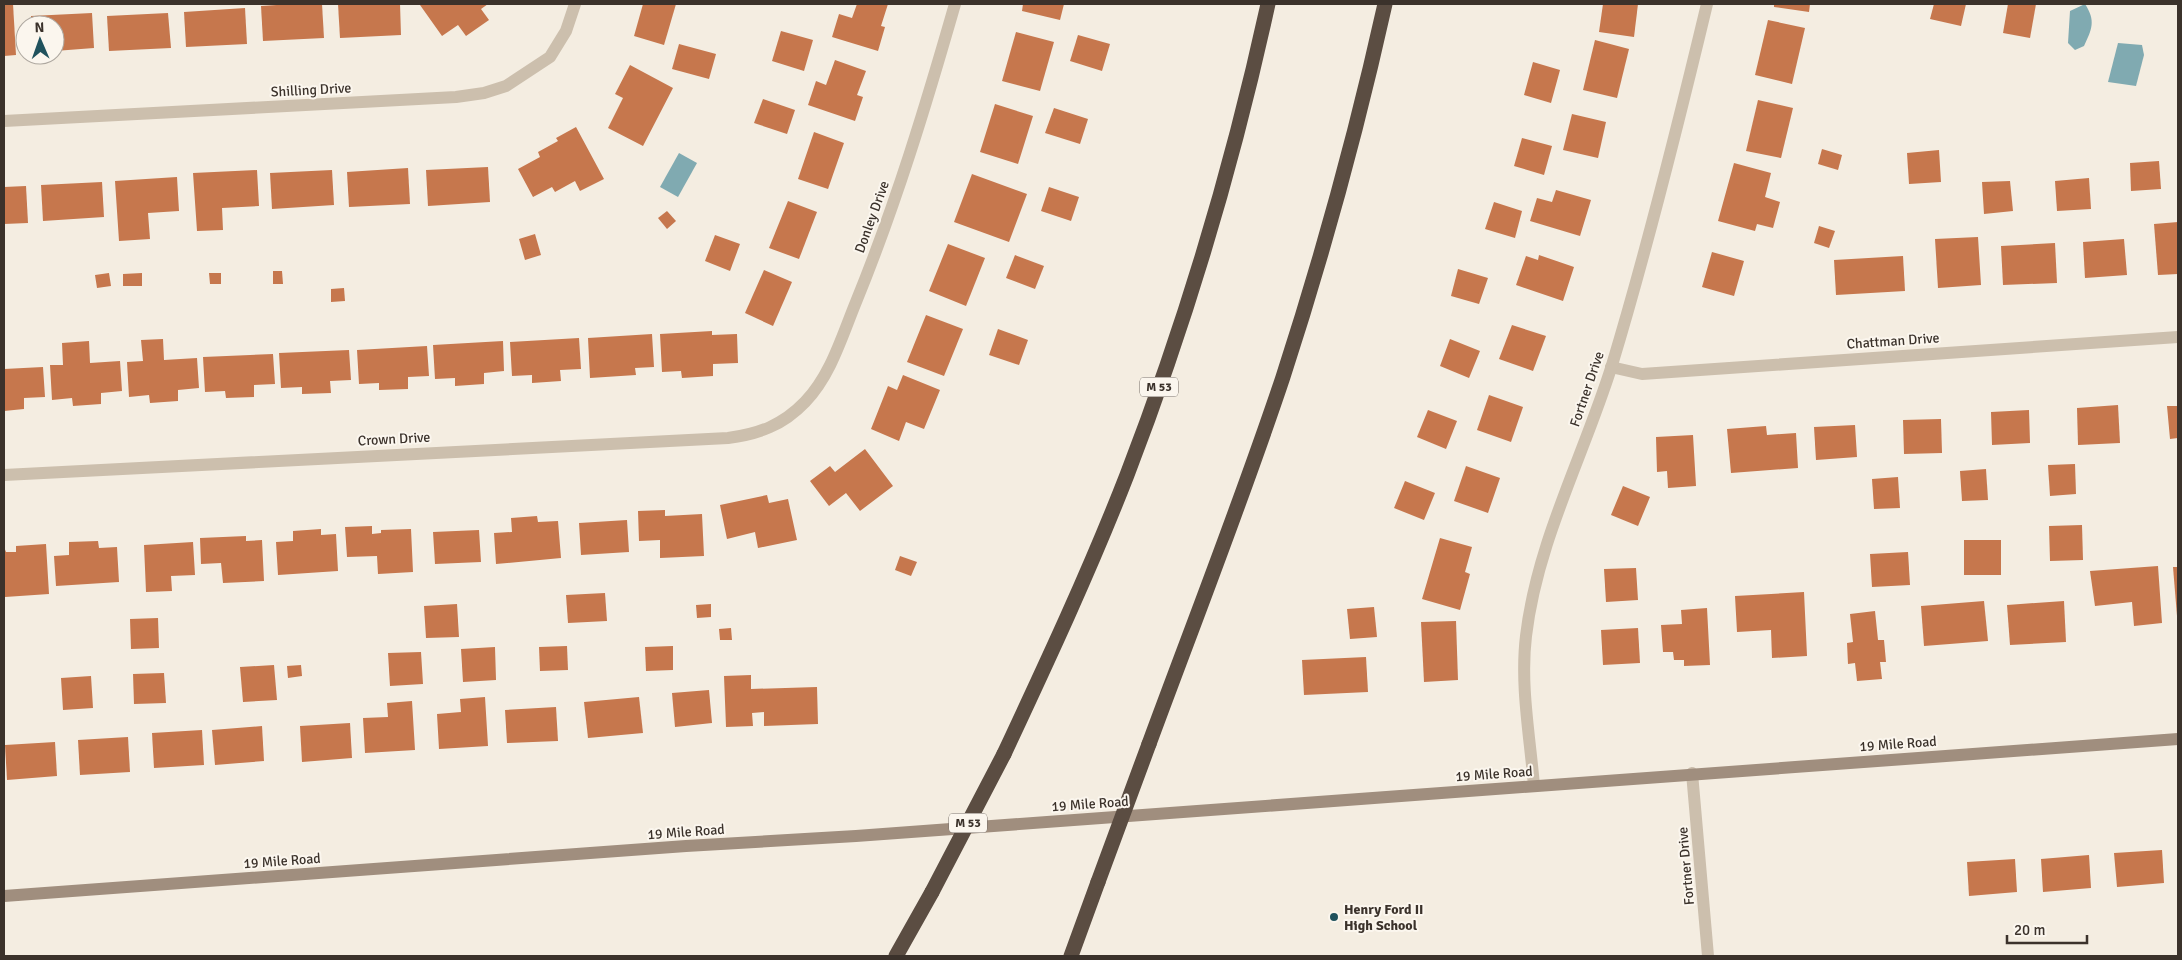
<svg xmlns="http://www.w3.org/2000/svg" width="2182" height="960" font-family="Signika,sans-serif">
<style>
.water{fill:#80aab1}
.building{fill:#c6774d}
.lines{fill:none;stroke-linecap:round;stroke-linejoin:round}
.street{stroke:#ccbfad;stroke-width:12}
.secondary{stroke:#a08e7e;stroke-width:12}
.highway{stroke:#5b4d42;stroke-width:15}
.highway-bridge{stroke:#5b4d42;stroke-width:15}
.poi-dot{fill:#20525d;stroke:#fbf6ee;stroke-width:2}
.labels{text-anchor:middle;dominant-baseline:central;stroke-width:4;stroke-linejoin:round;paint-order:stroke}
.shield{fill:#fbf6ee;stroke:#756d66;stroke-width:1}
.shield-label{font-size:12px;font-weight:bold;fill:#3b322b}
.street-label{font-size:14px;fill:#3b322b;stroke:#fbf6ee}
.poi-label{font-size:14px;font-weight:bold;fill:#3b322b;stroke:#fbf6ee;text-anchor:start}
</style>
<rect width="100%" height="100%" fill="#f4ede1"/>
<g class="water">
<path d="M2085,4c11,17 7,25 -1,42l-9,4 -7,-7 2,-32z"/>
<polygon points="2118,43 2142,45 2144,55 2136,86 2108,82"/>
<polygon points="679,153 697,163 678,197 660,187"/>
</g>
<g class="building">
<polygon points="4,4 13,4 16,55 4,56"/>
<polygon points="292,4 322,4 324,38 263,41 261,6"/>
<polygon points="338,4 400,4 401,35 340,38"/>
<polygon points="423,4 488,4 481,9 489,20 466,36 458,25 442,36 420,5"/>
<polygon points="643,4 676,4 664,45 634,36"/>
<polygon points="857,4 888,4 881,26 885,27 878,51 832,37 839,14 852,18"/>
<polygon points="1023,4 1064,4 1060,20 1022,11"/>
<polygon points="1603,4 1638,4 1634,37 1599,32"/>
<polygon points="1774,4 1810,4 1809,12 1774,7"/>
<polygon points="1934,4 1966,4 1961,26 1930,19"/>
<polygon points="2008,4 2036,4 2030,38 2003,33"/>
<polygon points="245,8 247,44 186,47 184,12"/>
<polygon points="92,13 94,48 55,51 55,25 31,25 31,16"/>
<polygon points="168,13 171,48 109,51 107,16"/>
<polygon points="1768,20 1805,28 1792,84 1755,75"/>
<polygon points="781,31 813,40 804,71 772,61"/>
<polygon points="1016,32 1054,42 1040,91 1002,81"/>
<polygon points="1078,35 1110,44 1102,71 1070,61"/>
<polygon points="1595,40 1629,49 1617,98 1583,90"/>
<polygon points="679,44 716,54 709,79 672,69"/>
<polygon points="835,60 866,71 857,95 863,97 855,121 808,105 816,81 826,85"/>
<polygon points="1533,62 1560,70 1551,103 1524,95"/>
<polygon points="630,65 673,88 643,146 608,128 623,98 615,94"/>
<polygon points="763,99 795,110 787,134 754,123"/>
<polygon points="1758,100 1793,108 1781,158 1746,151"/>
<polygon points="995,104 1033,116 1018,164 980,152"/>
<polygon points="1054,108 1088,119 1080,144 1045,133"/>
<polygon points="1572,114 1606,122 1598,158 1563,150"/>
<polygon points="576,127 604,179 580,191 575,181 555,192 552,187 533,197 518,169 540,157 538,152 558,141 556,138"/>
<polygon points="814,132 844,143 828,189 798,179"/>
<polygon points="1522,138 1552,146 1544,175 1514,166"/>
<polygon points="1822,149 1842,155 1838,170 1818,164"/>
<polygon points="1939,150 1941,182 1909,184 1907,153"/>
<polygon points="2159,161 2161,189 2131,191 2130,163"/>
<polygon points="1734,163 1771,173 1765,197 1780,202 1773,228 1757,224 1755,231 1718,221"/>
<polygon points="488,167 490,202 428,206 426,170"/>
<polygon points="408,168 410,204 349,207 347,172"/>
<polygon points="257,170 259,206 222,208 223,230 197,231 193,173"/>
<polygon points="332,170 334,205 272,209 270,173"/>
<polygon points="972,174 1027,194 1009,242 954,222"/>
<polygon points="177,177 179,211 148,213 150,239 119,241 115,181"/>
<polygon points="2089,178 2091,209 2057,211 2055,181"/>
<polygon points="2010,181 2013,211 1984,214 1982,182"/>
<polygon points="102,182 104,217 43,221 41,185"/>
<polygon points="26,186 28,223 4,224 4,187"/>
<polygon points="1049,187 1079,197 1071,221 1041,211"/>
<polygon points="1556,190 1591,200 1580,236 1530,221 1537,198 1552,202"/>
<polygon points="788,201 817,212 799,259 769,248"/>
<polygon points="1494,202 1522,211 1515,238 1485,229"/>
<polygon points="667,211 676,221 667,229 658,218"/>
<polygon points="2178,222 2178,274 2158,275 2154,224"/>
<polygon points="1819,226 1835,231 1829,248 1814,243"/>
<polygon points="535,234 541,255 525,260 519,239"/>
<polygon points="715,235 740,244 730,271 705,261"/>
<polygon points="1978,237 1981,285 1938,288 1935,239"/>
<polygon points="2124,239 2127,275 2085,278 2083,242"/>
<polygon points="2055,243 2057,283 2003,285 2001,246"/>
<polygon points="948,244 985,258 966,306 929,291"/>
<polygon points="1712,252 1744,261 1734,296 1702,287"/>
<polygon points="1015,255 1044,266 1035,289 1006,278"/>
<polygon points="1539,255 1574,267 1563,301 1516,285 1526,256 1538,260"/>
<polygon points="1903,256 1905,291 1836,295 1834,260"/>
<polygon points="1458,269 1488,278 1479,304 1451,296"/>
<polygon points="764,270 792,282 773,326 745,313"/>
<polygon points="273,271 282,271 283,284 273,284"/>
<polygon points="109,273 111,286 97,288 95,275"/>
<polygon points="142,273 142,286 123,286 123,274"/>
<polygon points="209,273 221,273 221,284 210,284"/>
<polygon points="344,288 345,301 331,302 331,289"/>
<polygon points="926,315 963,329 944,376 907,362"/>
<polygon points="1512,325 1546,336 1533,371 1499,359"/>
<polygon points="998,329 1028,340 1019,365 989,355"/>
<polygon points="712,331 712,335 737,334 738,363 713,364 713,376 682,378 681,371 662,372 660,334"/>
<polygon points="652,334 654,367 635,368 636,375 590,378 588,338"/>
<polygon points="579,338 581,369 560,370 561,381 532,383 532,375 512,376 510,342"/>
<polygon points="163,339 164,360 197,358 199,388 178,390 178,401 150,403 149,395 129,397 127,362 143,361 141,340"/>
<polygon points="1450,339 1480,351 1469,378 1440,366"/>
<polygon points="89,341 90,363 120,361 122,391 101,393 101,404 73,406 72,398 52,400 50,365 63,365 62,343"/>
<polygon points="503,341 504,371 484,373 484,384 455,386 455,378 435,379 433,345"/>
<polygon points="427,346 429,376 408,377 408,389 379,390 379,383 359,384 357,350"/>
<polygon points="349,350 351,380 330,381 331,393 302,394 302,387 281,388 279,353"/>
<polygon points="273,354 275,384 254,385 254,397 226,398 225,391 205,392 203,357"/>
<polygon points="43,367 45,397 24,398 24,409 4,411 4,369"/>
<polygon points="903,375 940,390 924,429 906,422 899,441 871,429 888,386 897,390"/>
<polygon points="1489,395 1523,407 1511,442 1477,430"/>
<polygon points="2118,405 2120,443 2078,445 2077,408"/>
<polygon points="2167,406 2178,406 2178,438 2170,439"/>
<polygon points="1428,410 1457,421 1446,449 1417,437"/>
<polygon points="2029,410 2030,443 1992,445 1991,412"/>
<polygon points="1941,419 1942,453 1904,454 1903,420"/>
<polygon points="1855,425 1857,457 1816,460 1814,427"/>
<polygon points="1766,426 1767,435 1796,433 1798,468 1731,473 1727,429"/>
<polygon points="1693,435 1696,486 1668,488 1667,471 1657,472 1656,437"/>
<polygon points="865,449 893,486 860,511 846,493 829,506 810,481 830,466 835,472"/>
<polygon points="2075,464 2076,494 2050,496 2048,465"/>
<polygon points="1466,466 1500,478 1488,513 1454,501"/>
<polygon points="1986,469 1988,500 1962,501 1960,471"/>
<polygon points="1898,477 1900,508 1874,509 1872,479"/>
<polygon points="1405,481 1435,493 1424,520 1394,508"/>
<polygon points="1623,486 1650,497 1638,526 1611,515"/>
<polygon points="767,495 769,503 788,499 797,540 758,548 755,532 727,539 720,505"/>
<polygon points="665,510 665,516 702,514 704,556 660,558 660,540 639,541 638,511"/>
<polygon points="537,516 538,522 558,521 561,558 496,564 494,533 512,532 511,518"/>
<polygon points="627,520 629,552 581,555 579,523"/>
<polygon points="2082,525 2083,560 2050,561 2049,526"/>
<polygon points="372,526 372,534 381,533 381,530 411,529 413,572 378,574 377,556 347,557 345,527"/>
<polygon points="321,529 321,535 336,534 338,571 278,575 276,542 293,541 293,531"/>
<polygon points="479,530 481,562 435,564 433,532"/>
<polygon points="246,536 246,541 262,540 264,581 223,583 221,563 201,564 200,538"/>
<polygon points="1440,538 1472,547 1465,572 1470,574 1460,610 1422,599"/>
<rect x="1964" y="540" width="37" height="35"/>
<polygon points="98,541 99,548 117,547 119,582 56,586 54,556 69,555 69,542"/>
<polygon points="193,542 195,575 171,576 172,591 146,592 144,545"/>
<polygon points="46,544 49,594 5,597 4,547 6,552 16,552 16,546"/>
<polygon points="1908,552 1910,585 1872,587 1870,554"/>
<polygon points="900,556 917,562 911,576 895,570"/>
<polygon points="2158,566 2162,623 2134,626 2132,602 2095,606 2090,571"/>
<polygon points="2173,567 2178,567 2178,616 2177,616"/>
<polygon points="1636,568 1638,600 1606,602 1604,569"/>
<polygon points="1804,592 1807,656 1772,658 1771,630 1737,632 1735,596"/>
<polygon points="605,593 607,621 568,623 566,595"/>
<polygon points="1984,601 1988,641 1924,646 1921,606"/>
<polygon points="2064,601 2066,642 2010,645 2007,605"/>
<polygon points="457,604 459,637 426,638 424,606"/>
<polygon points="711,604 711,617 697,618 696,605"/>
<polygon points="1374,607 1377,637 1350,639 1347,609"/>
<polygon points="1707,608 1710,665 1684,666 1684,660 1674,660 1673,652 1663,652 1661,625 1682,624 1681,610"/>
<polygon points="1875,611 1878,640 1884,640 1886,662 1880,662 1882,679 1857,681 1855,663 1848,664 1847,643 1853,642 1850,614"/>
<polygon points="158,618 159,648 131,649 130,619"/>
<polygon points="1456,621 1458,680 1424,682 1421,622"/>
<polygon points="731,628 732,640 720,640 719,629"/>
<polygon points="1638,628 1640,663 1603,665 1601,630"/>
<polygon points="567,646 568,670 540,671 539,647"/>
<polygon points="673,646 673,670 646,671 645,647"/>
<polygon points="495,647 496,680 463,682 461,649"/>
<polygon points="421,652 423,684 390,686 388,653"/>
<polygon points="1366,657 1368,692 1304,695 1302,660"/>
<polygon points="274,665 277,700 243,702 240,667"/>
<polygon points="301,665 302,676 288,678 287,666"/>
<polygon points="164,673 166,703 134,704 133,674"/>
<polygon points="751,675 751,689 817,687 818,724 764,726 764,712 752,713 753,726 726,727 724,676"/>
<polygon points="91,676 93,708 63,710 61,678"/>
<polygon points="709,690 712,723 675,727 672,693"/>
<polygon points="485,697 488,746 439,749 437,714 461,712 460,699"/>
<polygon points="639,697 643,733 588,738 584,702"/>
<polygon points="412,701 415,750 365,753 363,718 388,717 387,703"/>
<polygon points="556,707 558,741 507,743 505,710"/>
<polygon points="350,723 352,758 302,762 300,726"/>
<polygon points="262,726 264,761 215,765 212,730"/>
<polygon points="202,730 204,765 154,768 152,733"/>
<polygon points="128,737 130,772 80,775 78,740"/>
<polygon points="55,742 57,776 7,780 5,745"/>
<polygon points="2162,850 2164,883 2117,887 2114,853"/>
<polygon points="2089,855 2091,888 2043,892 2041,859"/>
<polygon points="2015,859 2017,892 1969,896 1967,862"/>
</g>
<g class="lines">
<g class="street">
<polyline points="4,121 456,97 484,93 506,86 550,57 566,31 575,4"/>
<polyline points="1611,367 1642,374 2178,337"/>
<path d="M4,475l724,-37c31,-4 55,-13 77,-36 26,-27 37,-66 51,-100 40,-98 70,-197 99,-298"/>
<polyline points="1692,773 1708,956"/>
<path d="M1534,786c-4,-49 -14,-101 -8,-150 11,-94 58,-181 86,-271 36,-119 66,-240 95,-361"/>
</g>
<polyline class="secondary" points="4,896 686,846 856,836 2178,739"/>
<g class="highway">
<path d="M1149,744c45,-122 93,-244 134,-367 40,-123 74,-247 102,-373"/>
<path d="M1004,754c43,-92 86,-184 123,-279 59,-153 106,-311 141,-471"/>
<polyline points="896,956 932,892"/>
<polyline points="1071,956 1098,882"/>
</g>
<g class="highway-bridge">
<polyline points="1098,882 1149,744"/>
<polyline points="932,892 1004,754"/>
</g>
</g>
<circle class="poi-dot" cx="1334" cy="917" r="5"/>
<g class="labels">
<g class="shield">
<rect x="1140" y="377.5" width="38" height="19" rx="4"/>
<rect x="949" y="813.5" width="38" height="19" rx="4"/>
</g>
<g class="shield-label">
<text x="1159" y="387">M 53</text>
<text x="968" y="823">M 53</text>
</g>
<g class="street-label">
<text transform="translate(311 90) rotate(-3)">Shilling Drive</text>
<text transform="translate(872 217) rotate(-70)">Donley Drive</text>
<text transform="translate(1893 341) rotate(-4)">Chattman Drive</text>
<text transform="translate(1587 389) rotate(-71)">Fortner Drive</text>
<text transform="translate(394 439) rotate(-3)">Crown Drive</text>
<text transform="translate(1898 744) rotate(-4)">19 Mile Road</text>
<text transform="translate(1494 774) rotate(-4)">19 Mile Road</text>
<text transform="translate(1090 804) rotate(-4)">19 Mile Road</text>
<text transform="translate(686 832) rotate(-4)">19 Mile Road</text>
<text transform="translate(282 861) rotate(-4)">19 Mile Road</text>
<text transform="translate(1686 866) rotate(-95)">Fortner Drive</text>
</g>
<g class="poi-label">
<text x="1344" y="909">Henry Ford II<tspan x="1344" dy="16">High School</tspan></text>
</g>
</g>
<rect width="2182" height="960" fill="none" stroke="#3b322b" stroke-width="10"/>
<g transform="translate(40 40) rotate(358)"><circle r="24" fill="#fbf6ee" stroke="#aea8a0"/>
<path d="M0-4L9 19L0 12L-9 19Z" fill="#20525d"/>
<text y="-8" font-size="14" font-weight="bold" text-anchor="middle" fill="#3b322b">N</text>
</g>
<path d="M2007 935v8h80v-8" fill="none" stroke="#3b322b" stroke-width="2.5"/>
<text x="2014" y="935" font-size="15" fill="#3b322b" stroke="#fbf6ee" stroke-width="4" paint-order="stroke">20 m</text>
</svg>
